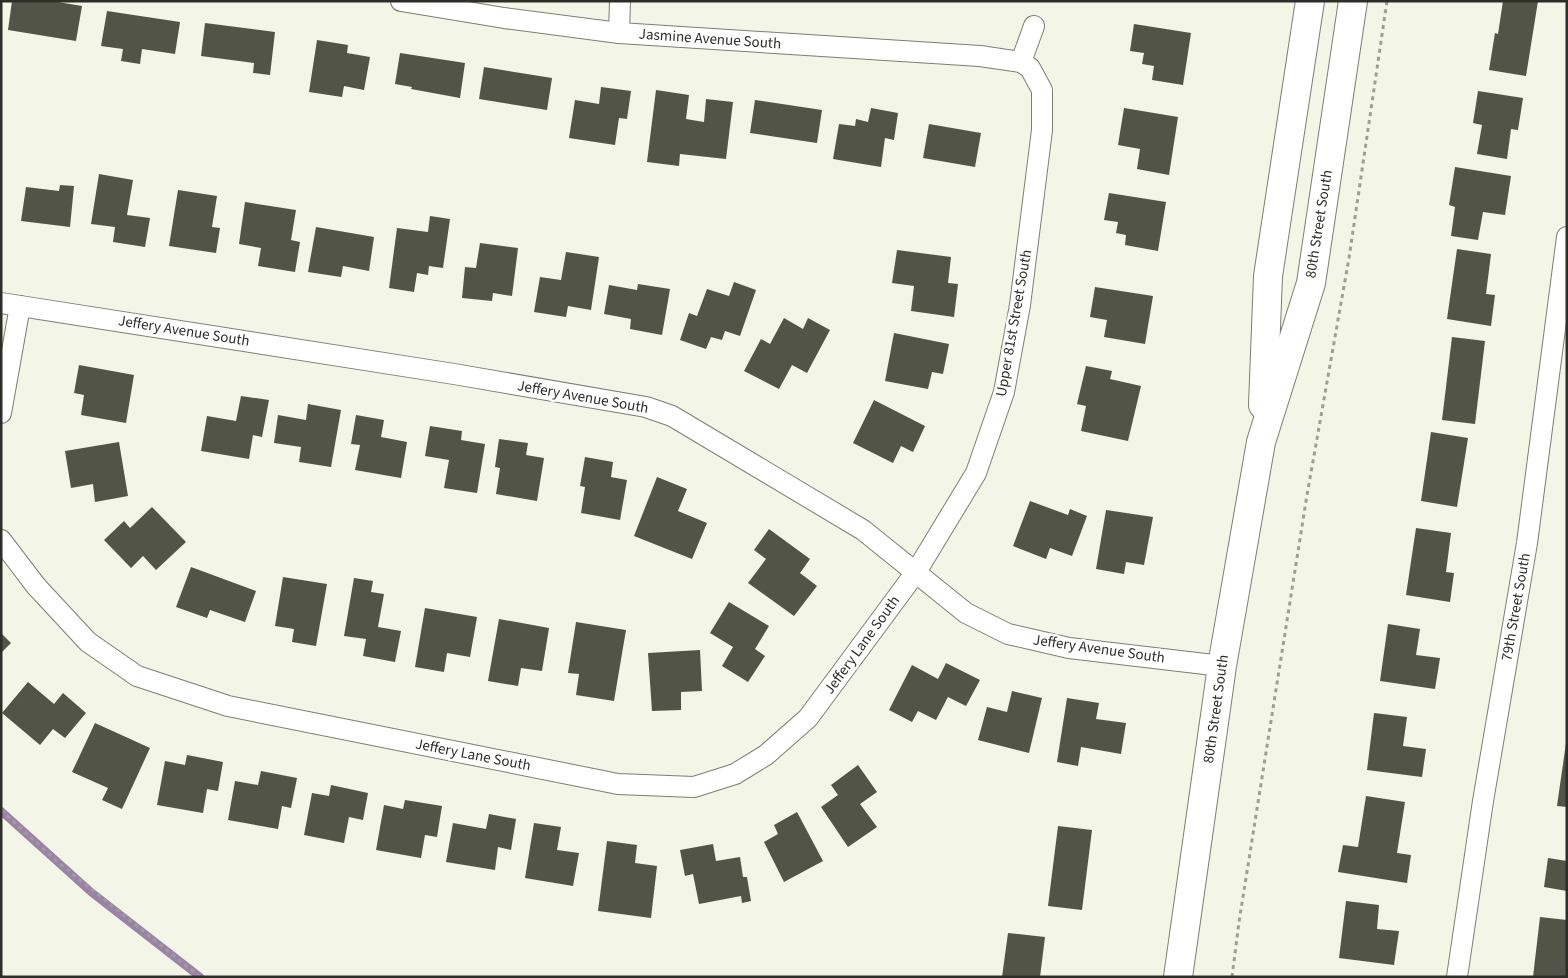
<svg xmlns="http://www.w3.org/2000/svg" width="1568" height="978" font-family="'Source Sans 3',sans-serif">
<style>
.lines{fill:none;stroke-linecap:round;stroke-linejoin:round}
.stream{stroke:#9c81aa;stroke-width:8}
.building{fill:#515447}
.minor-casing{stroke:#7b7f70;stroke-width:22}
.secondary-casing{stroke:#7b7f70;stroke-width:30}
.path{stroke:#9d9f93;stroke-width:3;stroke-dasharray:4 4;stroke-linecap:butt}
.minor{stroke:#fff;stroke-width:20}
.secondary{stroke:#fff;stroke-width:28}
.labels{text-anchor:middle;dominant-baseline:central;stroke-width:5;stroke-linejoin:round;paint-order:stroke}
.street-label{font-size:15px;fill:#2d2e28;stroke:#fff}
</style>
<rect width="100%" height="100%" fill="#f3f6e6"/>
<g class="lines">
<polyline class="stream" points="1,811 91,892 200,977"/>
</g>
<g class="building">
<polygon points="12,1 52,1 82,6 76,41 8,30"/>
<polygon points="1503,1 1538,1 1526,76 1489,70 1495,33 1498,34"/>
<polygon points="107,11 180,22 175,54 142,49 140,64 121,61 123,49 101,46"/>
<polygon points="205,23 275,32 270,75 253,73 254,63 201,56"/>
<polygon points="1134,24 1191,33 1183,85 1152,80 1154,66 1142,64 1144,53 1130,51"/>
<polygon points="317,40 348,45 347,53 370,57 364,90 344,86 342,97 309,92"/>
<polygon points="400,53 465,63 460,98 411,89 412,87 395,84"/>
<polygon points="484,67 552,78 547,110 479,99"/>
<polygon points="601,87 631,91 627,119 619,118 615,145 569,138 575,100 599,104"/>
<polygon points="656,90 689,95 686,119 704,122 706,99 733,102 726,159 680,154 679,166 647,162"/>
<polygon points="1478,91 1523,98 1518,130 1511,129 1507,159 1477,154 1482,125 1473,123"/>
<polygon points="755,100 822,110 817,143 750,133"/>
<polygon points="871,108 898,113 894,140 885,138 881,167 833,159 839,124 855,126 856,119 868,122"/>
<polygon points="1124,108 1178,117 1169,175 1137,169 1140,149 1118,145"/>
<polygon points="929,124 981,133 975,167 923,158"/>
<polygon points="1455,167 1511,176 1505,215 1483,212 1478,240 1451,236 1455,207 1449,205"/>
<polygon points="99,174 133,180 127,215 150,218 145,247 113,242 115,227 91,224"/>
<polygon points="60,185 74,186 70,227 21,221 26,187 59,191"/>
<polygon points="178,190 217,196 212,227 220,228 216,253 169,246"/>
<polygon points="1109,193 1166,202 1158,251 1125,245 1126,235 1116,233 1118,222 1104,220"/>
<polygon points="245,202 296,210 291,240 300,242 295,272 258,266 261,248 239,244"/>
<polygon points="430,216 450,219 443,268 429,266 428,275 417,273 414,292 389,288 397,228 428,232"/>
<polygon points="316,227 374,237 369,271 343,266 341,277 308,272"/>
<polygon points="480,243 518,248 512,296 493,293 492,301 462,298 465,267 476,268"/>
<polygon points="1457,249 1491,254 1486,294 1495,295 1491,326 1447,319"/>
<polygon points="897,250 951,257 948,283 958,284 954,317 911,311 914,286 892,283"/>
<polygon points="566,252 599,257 591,310 568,306 566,317 534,312 540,277 561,280"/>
<polygon points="734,282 756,290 740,336 725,331 722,340 711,337 706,349 680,340 689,313 697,316 707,289 729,296"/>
<polygon points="638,284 670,289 662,335 630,329 631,319 604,314 609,285 637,290"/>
<polygon points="1095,287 1153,296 1145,344 1104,337 1107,320 1090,317"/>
<polygon points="784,318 803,329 808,318 830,330 807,373 792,365 779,389 744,371 761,339 770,344"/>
<polygon points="894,333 949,344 943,374 932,372 928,389 885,381"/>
<polygon points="1452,337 1485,341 1475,424 1442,420"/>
<polygon points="79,365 134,375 126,423 81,415 84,395 74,393"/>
<polygon points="1086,366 1112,371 1110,379 1141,386 1128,441 1081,431 1086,406 1077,404"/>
<polygon points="241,396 269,400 262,437 253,435 249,459 201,451 207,416 236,421"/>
<polygon points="874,400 925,426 913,452 901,446 893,463 853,443"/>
<polygon points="308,404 341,410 331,467 299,462 301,447 274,443 278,415 306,420"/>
<polygon points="356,415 384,420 381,437 407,442 401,478 355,470 360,445 351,444"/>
<polygon points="430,426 462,431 461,440 485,444 477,493 444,488 449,460 425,456"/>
<polygon points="1431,432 1468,438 1457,507 1421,501"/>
<polygon points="499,439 528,443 526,455 544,458 537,501 496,494 500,468 495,467"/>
<polygon points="119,442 128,496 95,502 93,484 71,488 65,451"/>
<polygon points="585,457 613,462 611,477 627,480 620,520 581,513 585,487 580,486"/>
<polygon points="657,477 687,489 678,511 707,523 692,559 634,536"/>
<polygon points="1030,501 1068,515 1070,509 1087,516 1072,556 1050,548 1046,559 1013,546"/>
<polygon points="152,507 186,542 156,570 143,556 131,568 104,540 124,521 130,528"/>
<polygon points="1106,510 1153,517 1144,565 1126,562 1124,574 1096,569"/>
<polygon points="1416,528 1451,533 1446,572 1454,573 1450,602 1406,595"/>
<polygon points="769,529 810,559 800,573 817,586 794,616 748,583 766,559 754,550"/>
<polygon points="191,567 256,591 245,622 210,610 207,618 176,607"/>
<polygon points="283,577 327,584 316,646 292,642 294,629 275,626"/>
<polygon points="354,578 373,581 371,592 384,594 378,627 401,631 395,662 363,656 366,639 344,636"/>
<polygon points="729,602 769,626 755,649 765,656 748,682 722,666 733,647 710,633"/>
<polygon points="425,608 477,617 470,657 447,653 444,672 415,667"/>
<polygon points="499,619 549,628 542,671 521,668 518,686 488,681"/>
<polygon points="576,622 626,630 614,701 576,695 579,674 568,673"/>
<polygon points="1388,624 1420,629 1416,655 1440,658 1435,689 1380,681"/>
<polygon points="1,633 11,643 1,653"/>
<polygon points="700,650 702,691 681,692 681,710 652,711 648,653"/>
<polygon points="946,663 980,680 966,706 948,697 936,720 918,711 912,722 889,710 912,665 938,679"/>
<polygon points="28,682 54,704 63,693 86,713 65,738 53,729 40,745 2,713"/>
<polygon points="1012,691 1042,698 1029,753 978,740 987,707 1007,712"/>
<polygon points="1067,698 1099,703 1096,719 1126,723 1121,754 1081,747 1078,766 1057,762"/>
<polygon points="1374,713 1407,717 1403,746 1426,749 1422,777 1367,770"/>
<polygon points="95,723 150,748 122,809 102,800 108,788 72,772"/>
<polygon points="1566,743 1567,743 1567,807 1557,806"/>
<polygon points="187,755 223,762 218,791 207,789 203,813 157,805 165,761 185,765"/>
<polygon points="858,765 877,792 860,804 877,827 848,847 821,807 838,795 831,785"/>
<polygon points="261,771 297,778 291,808 282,806 278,829 228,820 235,781 258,785"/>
<polygon points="331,785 368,793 363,820 349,817 344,843 304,835 312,793 329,796"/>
<polygon points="1366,796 1405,802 1397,853 1411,855 1407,883 1338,872 1343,845 1358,847"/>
<polygon points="405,800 442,806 437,837 425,835 421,858 376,850 384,805 403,809"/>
<polygon points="797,812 823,861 784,882 764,842 778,834 774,825"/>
<polygon points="489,814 516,819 511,850 498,847 495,870 446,862 453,823 486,829"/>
<polygon points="534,823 561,827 557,850 579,853 573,886 525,878"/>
<polygon points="1058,826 1092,830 1082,910 1048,906"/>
<polygon points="607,841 637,845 635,863 657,866 651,918 598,911"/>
<polygon points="713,844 716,861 740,857 743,877 747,877 751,901 742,903 741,896 699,904 693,874 685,876 680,850"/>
<polygon points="1548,858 1567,861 1567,891 1544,887"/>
<polygon points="1346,901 1379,905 1377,929 1399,931 1394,965 1339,958"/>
<polygon points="1540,917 1567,920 1566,977 1533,977"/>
<polygon points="1008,933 1045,937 1040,977 1002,977"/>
</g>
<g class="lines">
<g class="minor-casing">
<g id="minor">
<polyline points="619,33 620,1"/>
<polyline points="1021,62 1034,26"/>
<polyline points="1,303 454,374 646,407 672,416 863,530 966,613 1008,634 1069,648 1222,666"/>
<polyline points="1,413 20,306"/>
<polyline points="1,540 36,586 88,642 137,676 228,706 618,784 694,787 735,774 766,755 808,718 916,572 976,473 1004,392 1020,305 1042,130 1042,90 1030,68 1021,62 980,56 619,33 504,18 401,1"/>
<polyline points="1457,977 1483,801 1527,543 1567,237"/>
</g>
</g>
<g class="secondary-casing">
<g id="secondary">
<polyline points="1263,405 1268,276 1310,1"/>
<polyline points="1178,977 1222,666 1261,442 1311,283 1353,1"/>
</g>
</g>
<g class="path">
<polyline points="1,810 59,863 200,977"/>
<polyline points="1232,977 1239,922 1307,495 1349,258 1387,1"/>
</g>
<use href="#minor" class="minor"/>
<use href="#secondary" class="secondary"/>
</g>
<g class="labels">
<g class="street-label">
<text transform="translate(710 39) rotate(4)">Jasmine Avenue South</text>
<text transform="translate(1319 224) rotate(-81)">80th Street South</text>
<text transform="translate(1014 323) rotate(-80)">Upper 81st Street South</text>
<text transform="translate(184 331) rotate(9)">Jeffery Avenue South</text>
<text transform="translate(583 397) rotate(10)">Jeffery Avenue South</text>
<text transform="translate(1516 607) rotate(-80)">79th Street South</text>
<text transform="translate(862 645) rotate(-54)">Jeffery Lane South</text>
<text transform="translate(1099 649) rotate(8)">Jeffery Avenue South</text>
<text transform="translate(1216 709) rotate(-82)">80th Street South</text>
<text transform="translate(473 755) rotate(11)">Jeffery Lane South</text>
</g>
</g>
<rect width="1568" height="978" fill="none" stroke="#2d2e28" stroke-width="5"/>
</svg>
